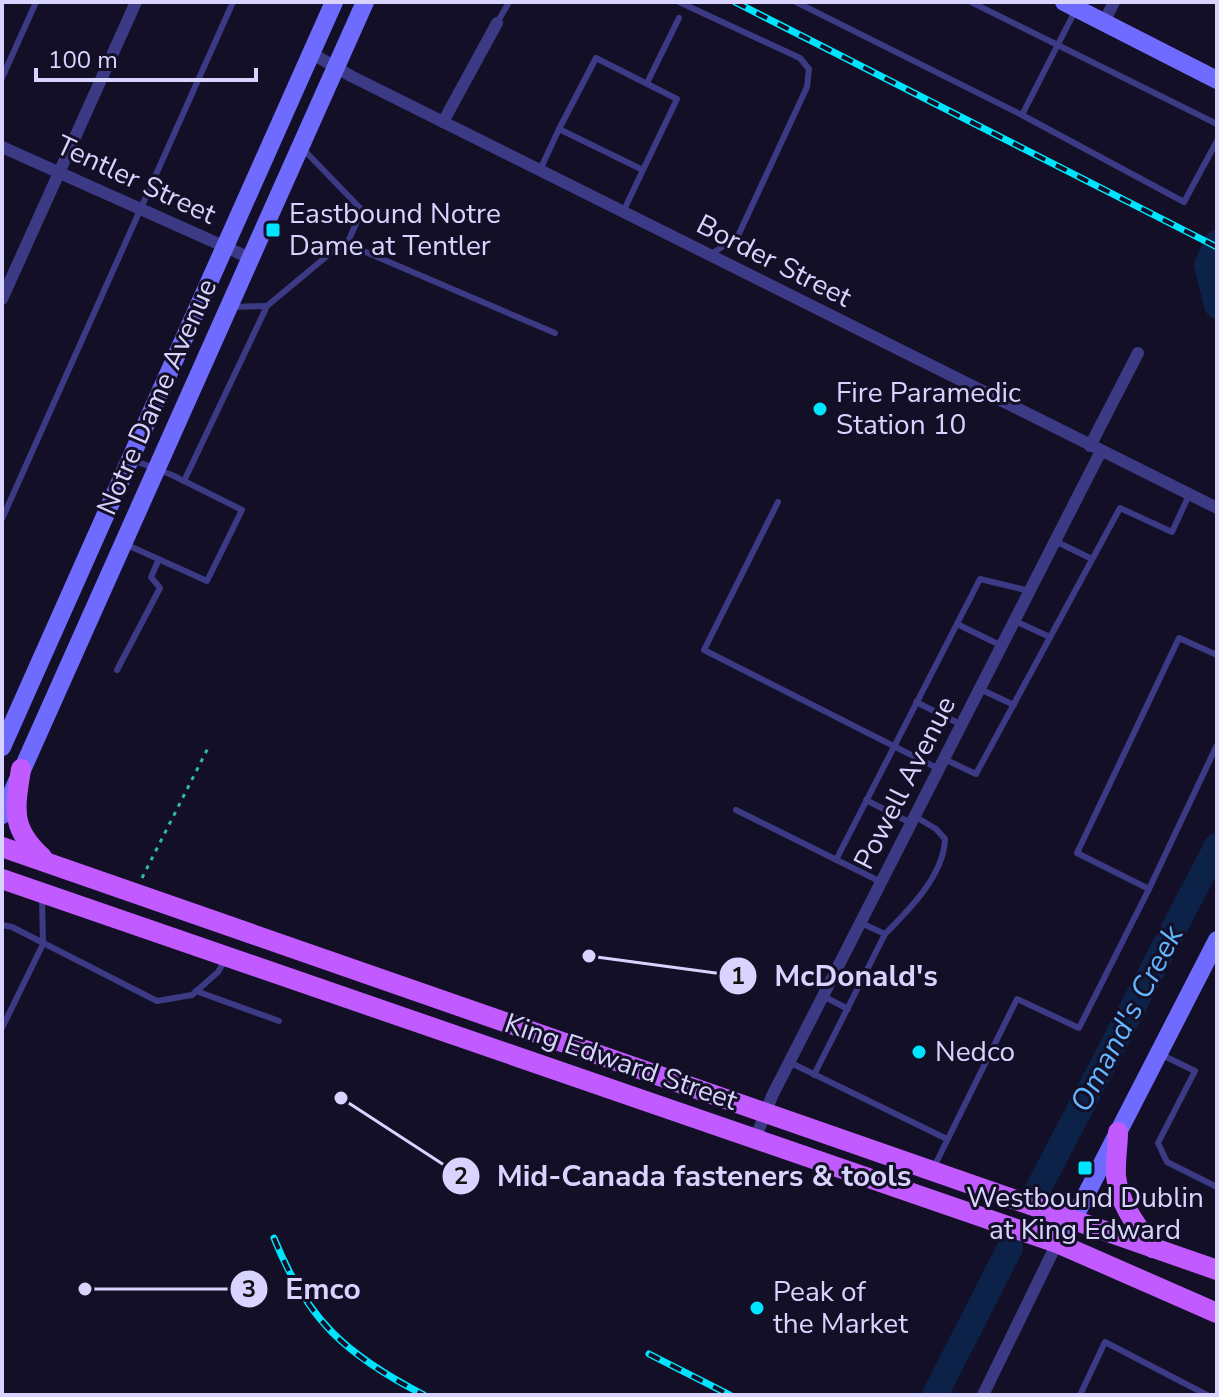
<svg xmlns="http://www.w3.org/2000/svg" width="1219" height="1397" font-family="'Nunito Sans',sans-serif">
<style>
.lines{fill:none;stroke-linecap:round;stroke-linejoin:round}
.river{stroke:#0c2248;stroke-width:26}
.path{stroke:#2fb8b0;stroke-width:3;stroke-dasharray:4 6;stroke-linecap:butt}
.lane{stroke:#3d3a85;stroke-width:6}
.street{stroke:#3d3a85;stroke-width:12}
.secondary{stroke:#6f6bff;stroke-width:18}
.primary{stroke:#c25bff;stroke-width:20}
.rail-casing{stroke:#00e5ff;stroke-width:7}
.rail{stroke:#130f26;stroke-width:4;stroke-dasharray:12;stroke-linecap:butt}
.poi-dot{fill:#00e5ff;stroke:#130f26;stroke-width:3}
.labels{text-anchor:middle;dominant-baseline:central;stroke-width:6;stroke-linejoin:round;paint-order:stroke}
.street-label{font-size:28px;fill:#d9d4ff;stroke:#130f26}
.poi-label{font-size:28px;fill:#d9d4ff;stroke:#130f26;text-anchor:start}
.water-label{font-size:30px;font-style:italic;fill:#62b6ff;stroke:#130f26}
.leader{fill:none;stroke:#d9d4ff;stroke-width:3}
.callout-dot{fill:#d9d4ff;stroke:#130f26;stroke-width:3}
.mark-label{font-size:24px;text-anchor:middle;font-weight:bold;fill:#111}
.callout-label{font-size:30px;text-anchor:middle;font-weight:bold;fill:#d9d4ff;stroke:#130f26;stroke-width:6;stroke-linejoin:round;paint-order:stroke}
</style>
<rect width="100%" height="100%" fill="#130f26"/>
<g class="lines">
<g class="river">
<polyline points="1217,243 1207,265 1217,305"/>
<polyline points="1036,1193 1217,846"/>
<polyline points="935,1395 1010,1248"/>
</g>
<polyline class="path" points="142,878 209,746"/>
<g class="lane">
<polyline points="679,2 800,58 809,69 807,87 737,238 709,255"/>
<polyline points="796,2 1022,115 1184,202 1217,141"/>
<polyline points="971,2 1217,124"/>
<polyline points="497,23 509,2"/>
<polyline points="2,78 36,2"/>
<polyline points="647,83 679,18"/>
<polyline points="1022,115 1075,11"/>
<polyline points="559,129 596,58 677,99 643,170"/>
<polyline points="304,150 362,210 347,244"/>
<polyline points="540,170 559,129 643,170 623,212"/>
<polyline points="267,306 333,251 347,244 555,333"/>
<polyline points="184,481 267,306 232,307"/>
<polyline points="778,502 704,650 939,769"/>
<polyline points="2,519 233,2"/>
<polyline points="1055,541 1092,559"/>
<polyline points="125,544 207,581 242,510 172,475 133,460"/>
<polyline points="1015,621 1050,637"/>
<polyline points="957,624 1002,646"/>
<polyline points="117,670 160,588 151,577 159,559"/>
<polyline points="980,689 1014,705"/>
<polyline points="916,702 962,725"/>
<polyline points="944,759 976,774 1120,508 1172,532 1189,495"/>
<polyline points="866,800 911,823"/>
<polyline points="736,810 881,882"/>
<polyline points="836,860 980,579 1030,591"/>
<polyline points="1149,889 1217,745"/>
<polyline points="2,925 12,927 157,1001 192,995 218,972 225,960"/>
<path d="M885,934c24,-24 59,-59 60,-95l-9,-10 -20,-12"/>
<polyline points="196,991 279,1021"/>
<polyline points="823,996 848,1009"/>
<polyline points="2,1028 43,944 42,897"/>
<polyline points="1160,1054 1195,1071 1158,1143 1167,1162 1217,1187"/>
<polyline points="789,1062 947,1139"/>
<polyline points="814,1075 885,934 861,923"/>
<polyline points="934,1167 1017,999 1079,1028 1149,889 1077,853 1179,638 1217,655"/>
<polyline points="1080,1395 1105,1342 1207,1395"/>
</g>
<g class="street">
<polyline points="1104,22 1114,2"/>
<polyline points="311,53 351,76 1217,508"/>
<polyline points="443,122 497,23"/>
<polyline points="2,147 250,258"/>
<polyline points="2,299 136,2"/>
<polyline points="1090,446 1138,353"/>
<polyline points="756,1137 772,1096 1101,451"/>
<polyline points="983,1395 1057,1243"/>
</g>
<g class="secondary">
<polyline points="1064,2 1217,80"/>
<polyline points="2,747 334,2"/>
<polyline points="2,815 365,2"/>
<polyline points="1057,1243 1072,1222 1217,940"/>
</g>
<g class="primary">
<path d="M21,769c-6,40 -11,59 21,88"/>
<polyline points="2,847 1217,1270"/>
<polyline points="2,879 1057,1243 1217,1313"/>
<path d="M1118,1132c0,14 -3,30 -2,44 3,28 21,50 37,72"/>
</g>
<g class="rail-casing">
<g id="rail">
<polyline points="735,2 1217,247"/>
<path d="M274,1238c33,82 72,117 150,157"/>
<polyline points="649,1354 730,1395"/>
</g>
</g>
<use href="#rail" class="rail"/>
</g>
<g class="poi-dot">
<rect x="265" y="222" width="16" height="16" rx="4"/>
<circle cx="820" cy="409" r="8"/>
<circle cx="919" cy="1052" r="8"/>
<rect x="1077" y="1160" width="16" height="16" rx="4"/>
<circle cx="757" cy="1308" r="8"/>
</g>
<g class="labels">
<g class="street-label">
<text transform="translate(136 180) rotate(25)">Tentler Street</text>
<text transform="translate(774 261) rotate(27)">Border Street</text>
<text transform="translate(157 397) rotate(-66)">Notre Dame Avenue</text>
<text transform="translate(905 783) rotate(-63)">Powell Avenue</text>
<text transform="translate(621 1062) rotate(19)">King Edward Street</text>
</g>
<g class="poi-label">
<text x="289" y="214">Eastbound Notre<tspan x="289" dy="32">Dame at Tentler</tspan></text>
<text x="836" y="393">Fire Paramedic<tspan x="836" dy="32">Station 10</tspan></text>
<text x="935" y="1052">Nedco</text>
<text x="1085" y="1198" text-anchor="middle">Westbound Dublin<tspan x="1085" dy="32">at King Edward</tspan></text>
<text x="773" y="1292">Peak of<tspan x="773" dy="32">the Market</tspan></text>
</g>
<g class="water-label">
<text transform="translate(1127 1019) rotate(-62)">Omand's Creek</text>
</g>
</g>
<path class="leader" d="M589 956L738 976M341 1098L461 1176M85 1289L249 1289"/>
<g class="callout-dot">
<circle cx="589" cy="956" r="8"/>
<circle cx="341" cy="1098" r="8"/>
<circle cx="85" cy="1289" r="8"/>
<circle cx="738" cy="976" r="20"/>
<circle cx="461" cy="1176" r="20"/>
<circle cx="249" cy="1289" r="20"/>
</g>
<g class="mark-label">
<text x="738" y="984">1</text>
<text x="461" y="1184">2</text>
<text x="249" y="1297">3</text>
</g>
<g class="callout-label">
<text x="856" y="986">McDonald's</text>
<text x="704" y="1186">Mid-Canada fasteners &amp; tools</text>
<text x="323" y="1299">Emco</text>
</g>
<rect width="1219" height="1397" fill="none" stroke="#d9d4ff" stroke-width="8"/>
<path d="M36 68v12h220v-12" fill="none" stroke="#d9d4ff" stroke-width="4"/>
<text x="48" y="68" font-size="24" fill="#d9d4ff" stroke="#130f26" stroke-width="6" paint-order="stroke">100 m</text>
</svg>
